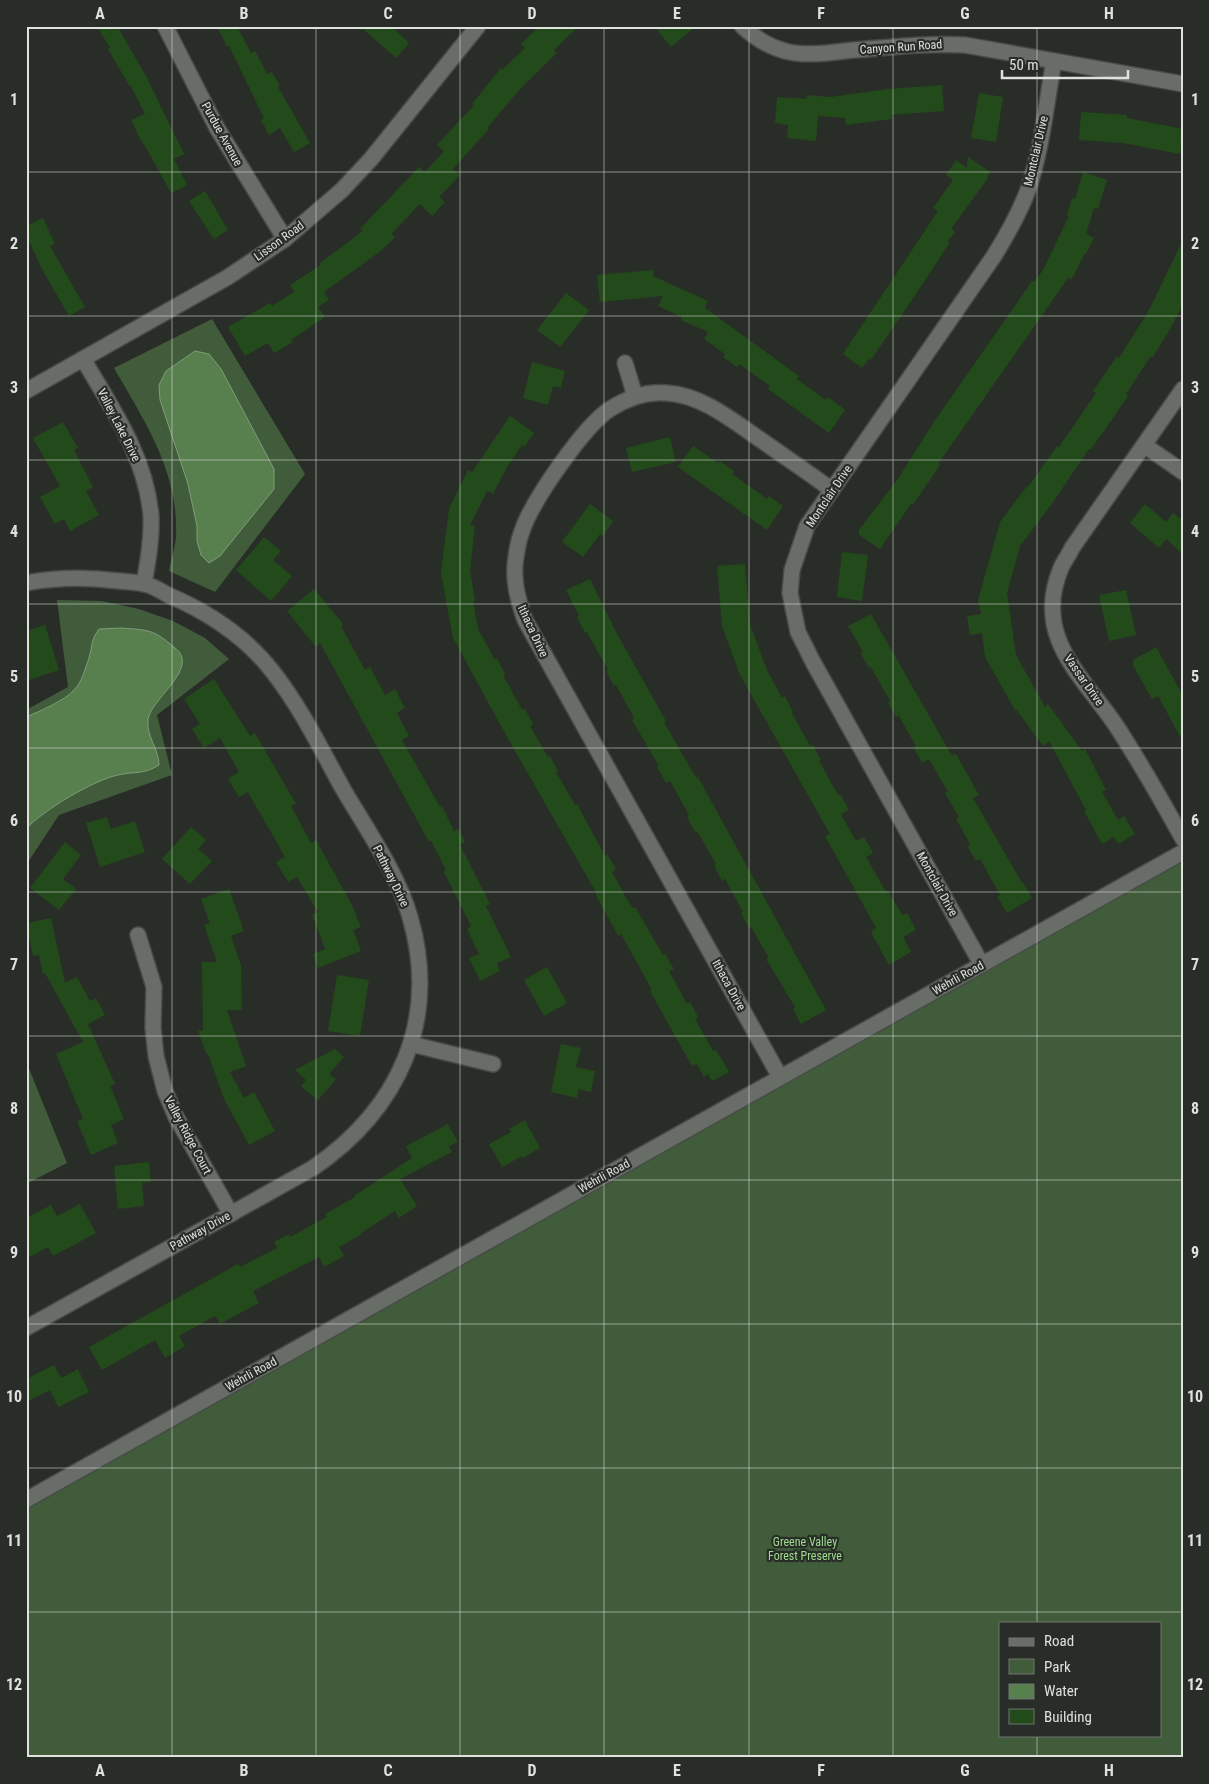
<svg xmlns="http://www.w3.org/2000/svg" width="1209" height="1784" font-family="'Roboto Condensed',sans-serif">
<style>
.green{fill:#415c3b;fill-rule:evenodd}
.water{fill:#57804e;stroke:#809d79}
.building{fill:#234a1a}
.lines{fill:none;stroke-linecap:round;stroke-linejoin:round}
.minor-casing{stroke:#464b46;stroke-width:18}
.minor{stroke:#686e67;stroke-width:15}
.grid{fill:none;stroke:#dee1de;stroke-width:1;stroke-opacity:0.55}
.labels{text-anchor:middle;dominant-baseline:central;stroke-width:4.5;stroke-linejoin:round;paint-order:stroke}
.street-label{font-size:12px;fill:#dee1de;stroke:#292d27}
.park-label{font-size:12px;fill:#9fdc91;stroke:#292d27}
.neatline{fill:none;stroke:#dee1de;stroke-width:2}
.grid-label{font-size:16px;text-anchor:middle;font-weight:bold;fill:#dee1de}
</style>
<rect width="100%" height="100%" fill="#292d27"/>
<g class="green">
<path d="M212,319l93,155 -90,118 -46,-21c2,-11 6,-23 7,-34 3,-65 -31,-115 -62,-169z"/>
<polygon points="57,600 102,601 139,609 173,621 205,638 229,659 157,715 172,775 59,815 26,865 26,710 68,687"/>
<path d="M1183,852v906h-1157v-258zM1000,1623h160v112h-160z"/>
<polygon points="26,1061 67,1163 26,1184"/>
</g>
<g class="water">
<polygon points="195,351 209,354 221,369 274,469 274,489 220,556 209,563 201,555 197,541 197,526 188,484 160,400 159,385 166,371"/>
<path d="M121,628c11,1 26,1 35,6 6,3 13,9 19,14 26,20 -25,51 -27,72 -2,16 11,29 11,45 -16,10 -24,6 -41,10 -24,5 -75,35 -92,54v-112c12,-5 40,-17 48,-27 8,-8 11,-21 15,-32 4,-13 1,-16 10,-29z"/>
</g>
<g class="building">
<polygon points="97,26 117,26 146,76 184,154 174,159 187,185 171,193 144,144 143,145 131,120 145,114 131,86 130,87 108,49 110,48"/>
<polygon points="217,26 237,26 251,53 255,51 267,74 272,72 280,86 278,87 310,143 294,152 280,128 269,135 261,120 264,118 229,46 227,47"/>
<polygon points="360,26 391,26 409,43 396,58"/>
<polygon points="539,26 579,26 554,50 557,53 520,89 487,128 489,129 453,169 460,175 439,197 445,202 432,216 420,204 391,234 395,237 382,250 324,292 329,300 318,307 325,317 291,340 293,342 274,353 268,343 245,356 228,327 270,303 272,306 294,292 290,285 321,265 320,263 363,231 360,229 419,167 425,172 444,151 437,145 474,105 472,104 501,68 502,70 525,48 521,44"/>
<polygon points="654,26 696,26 671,47"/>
<polygon points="942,85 944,111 891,115 892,119 846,125 845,118 818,116 816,141 787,138 788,125 775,123 777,97 806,99 807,95 830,97 888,89"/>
<polygon points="979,93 1003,97 996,142 971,138"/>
<polygon points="1081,112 1127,115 1127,118 1183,129 1180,154 1123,143 1079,140"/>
<polygon points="968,157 990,172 987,177 988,178 951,229 955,232 948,241 950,242 924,282 871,360 869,359 862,368 843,354 938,211 933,208 953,180 946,175 956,160 967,168"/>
<polygon points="1083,172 1107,180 1098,209 1094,208 1086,234 1094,238 1086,254 1085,253 1072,279 1068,278 938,464 940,465 913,505 911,504 880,549 859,535 859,530 897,480 936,419 1032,281 1034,282 1043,270 1069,216 1067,215 1072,198 1075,199"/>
<polygon points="205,191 228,230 214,239 189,201"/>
<polygon points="43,218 55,244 50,246 85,307 69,316 43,271 26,235 26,226"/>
<polygon points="1183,240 1183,304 1170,329 1153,357 1151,356 1126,394 1128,396 1102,434 1090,450 1089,449 1051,505 1020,546 1007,593 1016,655 1045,707 1048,704 1082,751 1085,749 1106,790 1102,792 1118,820 1124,816 1135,834 1118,844 1114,837 1102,844 1084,811 1086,810 1049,741 1043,746 1016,709 1015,710 985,657 982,633 970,635 967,616 981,614 978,600 1000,522 1027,486 1028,487 1057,446 1059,447 1096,393 1093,391 1117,356 1119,358 1148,312"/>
<polygon points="653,270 653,276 708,301 705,308 799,376 797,379 826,400 828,397 845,410 829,433 768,389 770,386 739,364 737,367 723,357 725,354 704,339 708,332 681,320 682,317 658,306 663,296 600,302 597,275"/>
<polygon points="566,293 589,310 560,347 537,330"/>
<polygon points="532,362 565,371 561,388 553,386 548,405 523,398"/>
<polygon points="510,416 534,433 524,447 522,445 507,467 493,494 487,491 470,525 475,526 470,570 475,601 473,601 478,629 495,660 497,658 505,674 503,675 522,710 525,709 533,724 530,726 548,757 550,756 558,771 556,772 575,805 577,804 605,856 607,854 616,869 612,872 632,908 635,907 663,955 665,954 674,969 669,971 687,1004 690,1002 698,1017 695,1019 713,1051 716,1050 729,1072 712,1081 708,1074 704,1077 697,1064 692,1066 650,991 652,990 621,934 618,936 596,895 597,894 511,744 453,638 441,573 449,509 468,470 472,472"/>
<polygon points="63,422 78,448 74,450 93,487 86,491 99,515 70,531 64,519 55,524 40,497 60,486 33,438"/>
<polygon points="670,437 676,462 632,472 626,448"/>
<polygon points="693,446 718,463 720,461 734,471 732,474 767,499 769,496 783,506 767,530 678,467"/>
<polygon points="590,504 613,521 603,536 600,534 583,557 562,542"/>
<polygon points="1145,504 1166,522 1173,513 1183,521 1183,554 1166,539 1159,548 1130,523"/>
<polygon points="264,537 281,551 273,560 292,576 271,601 236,570"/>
<polygon points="842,552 868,555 862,601 837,597"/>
<polygon points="745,564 750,624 767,670 782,698 785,696 793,712 792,713 810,746 813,745 821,760 819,761 838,795 840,794 849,810 841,814 856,841 864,837 873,853 866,857 886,892 888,891 902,915 907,913 916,930 903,937 911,952 889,965 871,932 876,928 825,836 830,834 740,675 722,626 717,566"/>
<polygon points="590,579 616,632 666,721 664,722 696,778 698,777 826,1010 801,1024 793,1009 795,1007 766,959 769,958 751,927 749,928 741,913 743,912 725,879 722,881 714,865 716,864 697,831 695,832 687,817 689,815 670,781 666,783 657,767 659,766 632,720 634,718 616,685 614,686 606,671 608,670 587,632 585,633 577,617 579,616 566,590"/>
<polygon points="314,589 343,624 341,626 365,670 370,667 385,695 395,689 405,708 397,713 409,736 402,740 440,807 442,806 454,831 459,829 465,842 460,845 490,904 486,906 511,957 497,963 500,971 480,981 469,958 479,954 467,929 471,926 444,872 446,870 431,841 429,842 320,643 316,647 287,611"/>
<polygon points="1126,590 1136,635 1109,641 1099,595"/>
<polygon points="871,614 952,756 956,754 979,795 973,798 1022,883 1023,882 1032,898 1007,913 997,896 1000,895 980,859 976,861 967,846 970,844 956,819 959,817 945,793 948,792 929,759 922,763 914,748 916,746 899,716 896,717 888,702 890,701 871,667 869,668 860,653 863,652 848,626"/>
<polygon points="45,625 59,670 26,681 26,641 30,640 27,631"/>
<polygon points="1156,647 1183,696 1183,742 1158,696 1152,699 1133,665 1133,660"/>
<polygon points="214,679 250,736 255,733 296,804 291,806 311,843 316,840 352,905 361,927 353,930 361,951 318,968 313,954 325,949 312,915 318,912 297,877 288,882 276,862 285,857 248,792 239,797 228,779 239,772 220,738 204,748 192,729 200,724 184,699"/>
<polygon points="107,817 111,829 135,821 145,852 100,867 86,823"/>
<polygon points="191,827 206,840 198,849 212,861 190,884 162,859"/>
<polygon points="65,842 81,855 63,879 76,889 59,910 30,888"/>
<polygon points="229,889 244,931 231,936 241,965 242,1010 227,1010 246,1066 230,1072 244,1098 254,1092 275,1131 249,1145 224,1099 208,1054 207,1055 198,1031 203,1030 202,962 217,962 204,925 210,923 201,899"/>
<polygon points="51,918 65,983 77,977 90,1001 96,998 105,1015 88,1024 115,1084 110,1086 124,1119 111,1125 118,1143 91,1155 77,1121 83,1119 56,1054 83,1042 45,973 43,974 39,955 33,956 26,925 26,923"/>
<polygon points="547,967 567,1003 544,1016 524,980"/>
<polygon points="337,975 369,980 360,1036 328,1031"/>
<polygon points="561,1044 581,1048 576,1067 595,1071 591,1092 579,1089 577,1098 551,1092"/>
<polygon points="335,1049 344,1057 329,1074 336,1079 318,1100 301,1086 306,1080 295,1070"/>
<polygon points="525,1120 540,1148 523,1158 522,1156 502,1167 489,1144 511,1132 509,1129"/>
<polygon points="448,1124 458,1142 449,1146 452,1152 400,1179 417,1206 399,1218 395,1211 361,1233 362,1234 339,1247 344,1256 324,1267 319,1257 253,1291 259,1303 220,1324 215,1316 179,1336 185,1346 165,1358 155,1340 102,1370 89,1347 213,1278 238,1264 240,1267 277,1248 274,1242 289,1234 290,1237 327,1217 325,1214 355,1197 354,1196 412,1158 406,1146"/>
<polygon points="149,1162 151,1182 142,1183 144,1206 118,1209 114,1166"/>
<polygon points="80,1204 96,1233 53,1256 48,1247 26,1259 26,1218 51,1205 57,1216"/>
<polygon points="54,1365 61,1378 78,1369 89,1392 58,1407 50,1390 26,1402 26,1379"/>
</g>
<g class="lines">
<g class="minor-casing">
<g id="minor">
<polyline points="165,26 217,128 285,239"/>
<path d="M742,26c12,11 27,21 43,25 22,6 47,1 69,-1 38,-3 73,-7 111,-5l218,39"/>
<path d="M83,359c29,49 63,98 68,157 1,22 -3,45 -7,68"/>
<polyline points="625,363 635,396"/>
<path d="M1183,389l-111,159c-3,7 -8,13 -11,20 -29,69 22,108 56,159 24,37 45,74 66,112"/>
<polyline points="26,391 228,277 285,239 342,190 371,159 478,26"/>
<polyline points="1144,445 1183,472"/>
<path d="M26,583c31,-6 62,-6 93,-2 9,1 18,1 26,3 8,2 16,7 23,11 40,17 78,42 105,77 28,36 48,77 70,117 23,39 55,85 67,128 30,103 -11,192 -97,251l-287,160"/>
<polyline points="138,935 154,987 153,1028 156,1056 165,1091 176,1117 231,1214"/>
<path d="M982,965l-169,-303 -15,-30 -8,-39 2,-23 15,-44 187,-270c13,-21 25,-42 34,-66 14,-41 18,-86 26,-129"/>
<polyline points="411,1044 493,1064"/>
<path d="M780,1077l-255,-457c-7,-20 -13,-41 -9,-63 1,-8 3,-18 6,-26 10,-30 62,-105 88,-122 17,-11 37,-18 57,-16 35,2 66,28 94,47 24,17 48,33 71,50"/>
<polyline points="26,1500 1183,852"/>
</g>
</g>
<use href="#minor" class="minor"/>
</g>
<path class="grid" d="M172,26v1732M316,26v1732M460,26v1732M604,26v1732M749,26v1732M893,26v1732M1037,26v1597M26,172h1157M26,316h1157M26,460h1157M26,604h1157M26,748h1157M26,892h1157M26,1036h1157M26,1180h1157M26,1324h1157M26,1468h1157M26,1612h1157M1037,1735v23"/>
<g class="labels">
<g class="street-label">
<text transform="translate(901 47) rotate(-4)">Canyon Run Road</text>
<text transform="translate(222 134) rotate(61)">Purdue Avenue</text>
<text transform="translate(1036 151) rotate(-77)">Montclair Drive</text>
<text transform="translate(279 241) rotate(-36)">Lisson Road</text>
<text transform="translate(119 425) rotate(63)">Valley Lake Drive</text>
<text transform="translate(829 496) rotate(-56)">Montclair Drive</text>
<text transform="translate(533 631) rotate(65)">Ithaca Drive</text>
<text transform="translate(1084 680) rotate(55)">Vassar Drive</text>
<text transform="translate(391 876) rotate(64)">Pathway Drive</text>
<text transform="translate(937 884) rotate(61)">Montclair Drive</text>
<text transform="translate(958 978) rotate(-29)">Wehrli Road</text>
<text transform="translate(729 985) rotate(61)">Ithaca Drive</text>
<text transform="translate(188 1135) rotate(62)">Valley Ridge Court</text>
<text transform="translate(604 1176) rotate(-29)">Wehrli Road</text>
<text transform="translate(200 1231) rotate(-29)">Pathway Drive</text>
<text transform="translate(251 1374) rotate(-29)">Wehrli Road</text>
</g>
<g class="park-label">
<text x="805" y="1542">Greene Valley<tspan x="805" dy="14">Forest Preserve</tspan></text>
</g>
</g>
<rect width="1209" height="1784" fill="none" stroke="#292d27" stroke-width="55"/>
<rect x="999" y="1622" width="162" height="115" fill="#292d27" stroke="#717570"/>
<rect x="1009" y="1638" width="25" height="8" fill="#686e67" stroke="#717570"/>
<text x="1044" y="1646" font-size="15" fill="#dee1de">Road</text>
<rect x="1009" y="1659" width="25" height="15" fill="#415c3b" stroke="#717570"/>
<text x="1044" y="1672" font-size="15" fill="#dee1de">Park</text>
<rect x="1009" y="1684" width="25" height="15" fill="#57804e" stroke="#717570"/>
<text x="1044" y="1696" font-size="15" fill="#dee1de">Water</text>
<rect x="1009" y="1709" width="25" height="15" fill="#234a1a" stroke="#717570"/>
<text x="1044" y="1722" font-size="15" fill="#dee1de">Building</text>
<path d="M1002 70v8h126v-8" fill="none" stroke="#dee1de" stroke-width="2.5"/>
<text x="1009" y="70" font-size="15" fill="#dee1de" stroke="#292d27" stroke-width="4" paint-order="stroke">50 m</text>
<rect x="28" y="28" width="1154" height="1728" class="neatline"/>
<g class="grid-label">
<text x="100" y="19">A</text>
<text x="244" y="19">B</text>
<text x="388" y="19">C</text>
<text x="532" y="19">D</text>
<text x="677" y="19">E</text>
<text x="821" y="19">F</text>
<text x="965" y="19">G</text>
<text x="1109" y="19">H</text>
<text x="14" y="105">1</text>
<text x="1195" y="105">1</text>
<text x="14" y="249">2</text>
<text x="1195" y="249">2</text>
<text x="14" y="393">3</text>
<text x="1195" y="393">3</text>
<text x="14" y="537">4</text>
<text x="1195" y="537">4</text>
<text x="14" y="682">5</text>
<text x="1195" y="682">5</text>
<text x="14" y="826">6</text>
<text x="1195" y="826">6</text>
<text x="14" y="970">7</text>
<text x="1195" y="970">7</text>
<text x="14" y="1114">8</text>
<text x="1195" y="1114">8</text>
<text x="14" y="1258">9</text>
<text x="1195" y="1258">9</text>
<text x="14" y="1402">10</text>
<text x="1195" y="1402">10</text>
<text x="14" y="1546">11</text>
<text x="1195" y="1546">11</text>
<text x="14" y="1690">12</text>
<text x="1195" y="1690">12</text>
<text x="100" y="1776">A</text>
<text x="244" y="1776">B</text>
<text x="388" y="1776">C</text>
<text x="532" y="1776">D</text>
<text x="677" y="1776">E</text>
<text x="821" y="1776">F</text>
<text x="965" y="1776">G</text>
<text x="1109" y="1776">H</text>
</g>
</svg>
